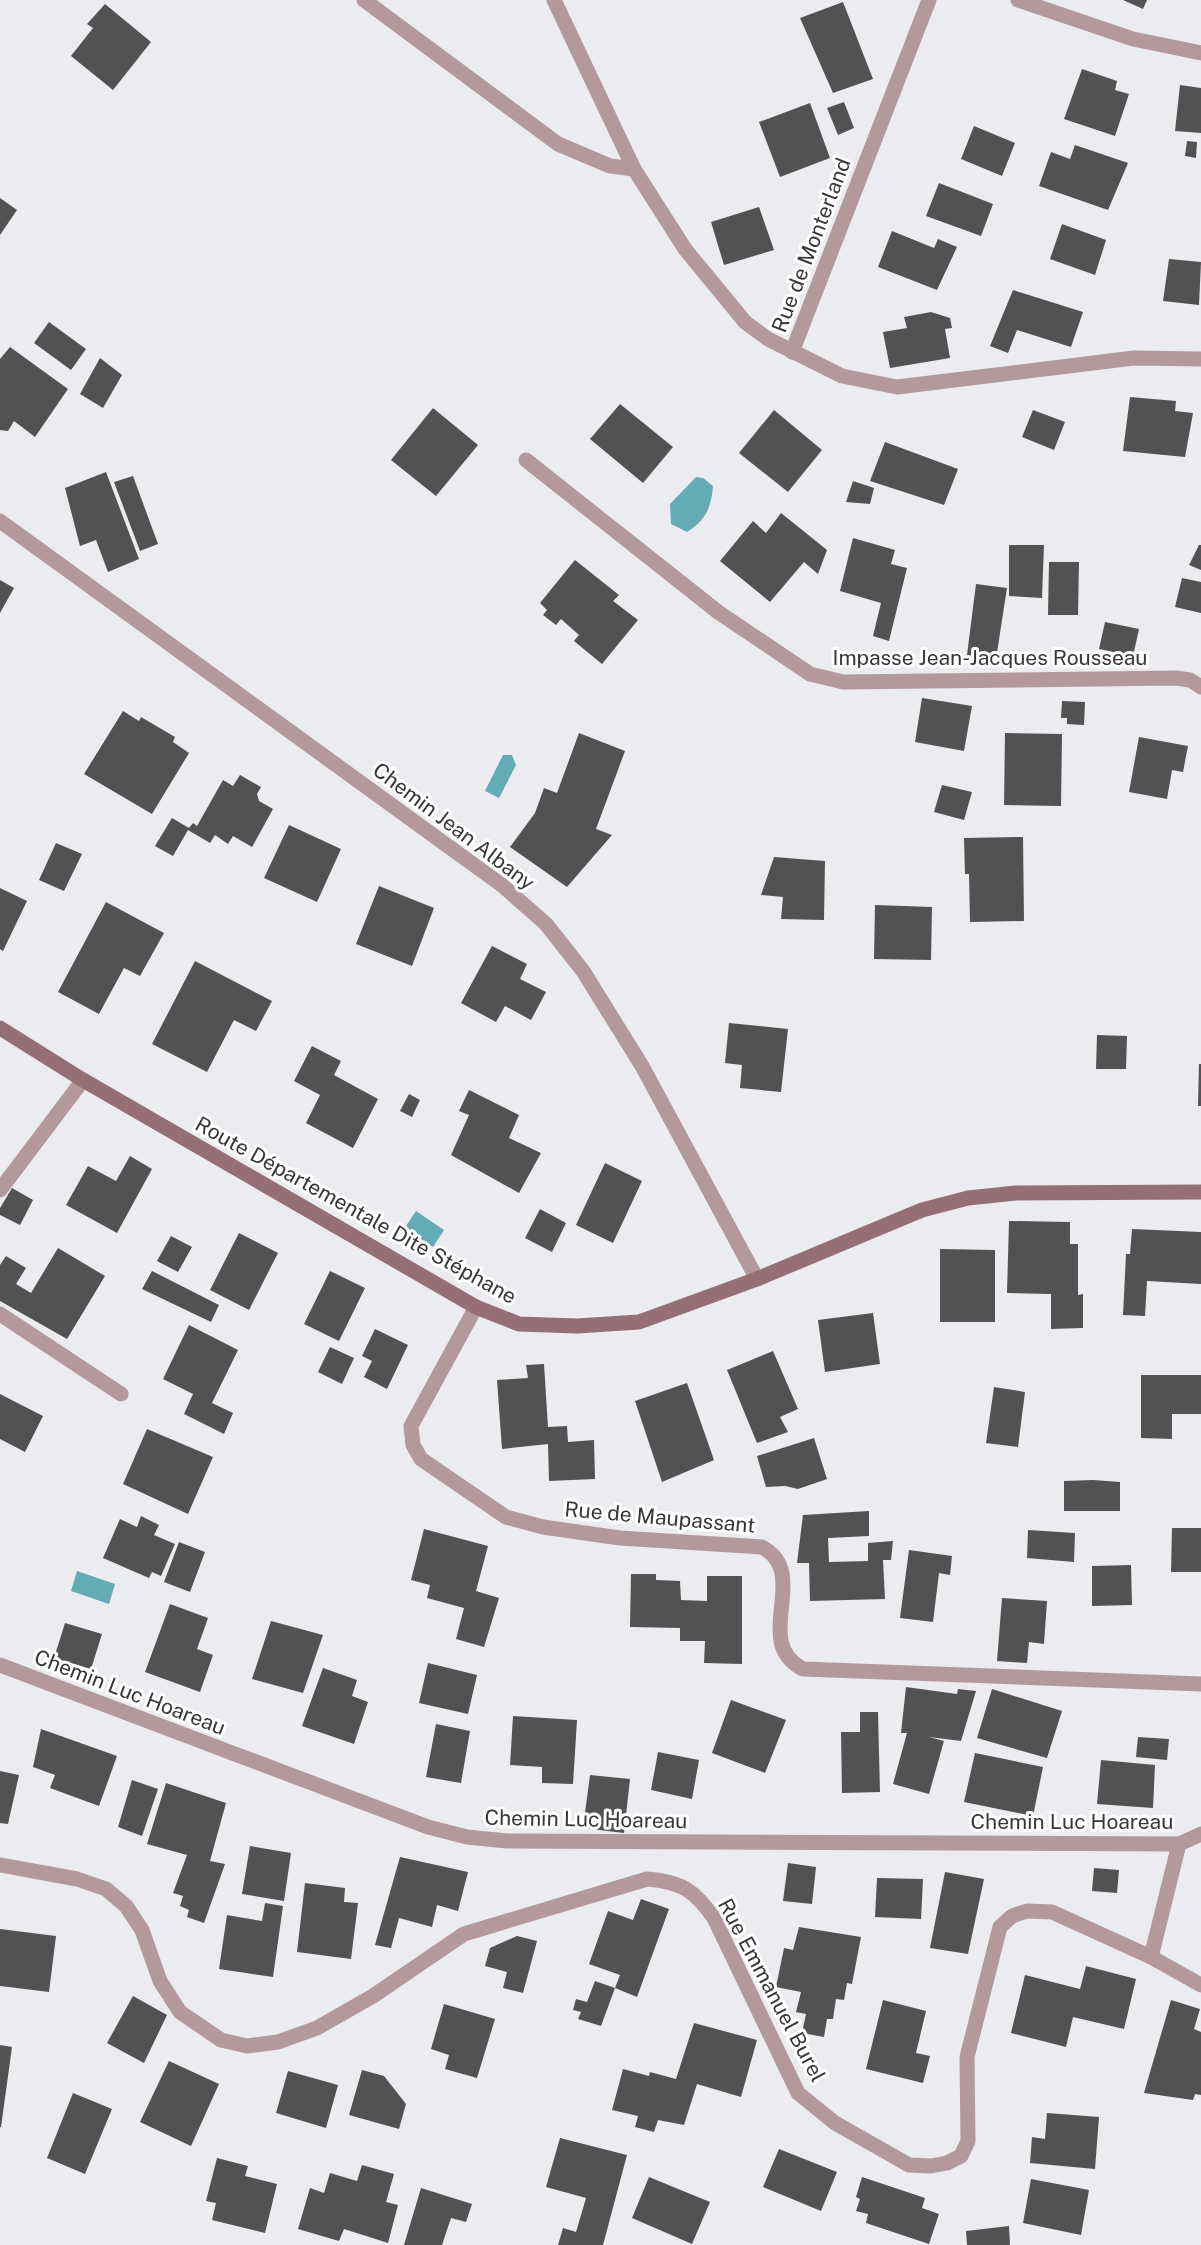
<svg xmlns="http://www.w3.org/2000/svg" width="1201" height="2245" font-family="'Public Sans',sans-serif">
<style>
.water{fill:#65abb6}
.building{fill:#535253}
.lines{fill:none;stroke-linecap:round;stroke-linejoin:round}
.street{stroke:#b3989c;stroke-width:15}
.secondary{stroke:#966f76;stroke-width:15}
.labels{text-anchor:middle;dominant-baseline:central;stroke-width:6;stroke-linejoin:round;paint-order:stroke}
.street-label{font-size:21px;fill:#373738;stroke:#fff}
</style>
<rect width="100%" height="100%" fill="#ebecef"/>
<g class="water">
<path d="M696,477l7,1 10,8c-2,22 -7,34 -26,46l-16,-8 -1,-20z"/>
<polygon points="503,755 512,755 516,765 499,798 485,791"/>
<polygon points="416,1211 444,1230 433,1247 404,1229"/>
<polygon points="77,1571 115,1584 109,1604 71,1591"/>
</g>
<g class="building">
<polygon points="1123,0 1147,0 1143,9"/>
<polygon points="843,2 873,79 833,93 800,18"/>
<polygon points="105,4 151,42 113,90 71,56 93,28 87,24"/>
<polygon points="1082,69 1117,81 1115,90 1129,94 1115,136 1064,119"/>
<polygon points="1180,85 1201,88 1201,133 1175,131"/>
<polygon points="844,102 854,128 838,135 827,108"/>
<polygon points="810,103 830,158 780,177 759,122"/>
<polygon points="974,126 1015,143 1002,176 961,159"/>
<polygon points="1187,141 1197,142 1196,158 1185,156"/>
<polygon points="1075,145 1128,163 1108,210 1039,186 1051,152 1070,159"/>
<polygon points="939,183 993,204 981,236 926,216"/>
<polygon points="0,198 17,210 0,235"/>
<polygon points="759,207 774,250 724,265 711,222"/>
<polygon points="1062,224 1106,240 1095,275 1050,259"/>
<polygon points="892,231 934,248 938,239 957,247 937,290 878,267"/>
<polygon points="1169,259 1201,262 1199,305 1163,301"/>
<polygon points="1013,290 1083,312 1071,347 1017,330 1008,353 990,346"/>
<polygon points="931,312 950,318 952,328 945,329 950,358 890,368 883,332 907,328 904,317"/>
<polygon points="49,322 86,349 71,370 34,343"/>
<polygon points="10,347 68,389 35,437 14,421 8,431 0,430 0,359"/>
<polygon points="100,358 122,375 103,408 80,394"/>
<polygon points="1130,397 1176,401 1175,411 1193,413 1185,457 1123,451"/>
<polygon points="620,404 673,447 643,483 590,439"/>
<polygon points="433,408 478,445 436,496 391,460"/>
<polygon points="774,410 822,450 788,492 739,453"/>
<polygon points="1033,410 1065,422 1054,450 1022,437"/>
<polygon points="885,442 958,469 944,505 870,481"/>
<polygon points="106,472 139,559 108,572 96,540 80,546 65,488"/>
<polygon points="133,476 158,544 140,551 114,482"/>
<polygon points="853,481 874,488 870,504 846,502"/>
<polygon points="781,513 827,550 818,574 804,562 770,602 720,561 753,521 766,533"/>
<polygon points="853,538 895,550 891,564 907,568 889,641 873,636 881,603 840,591"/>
<polygon points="1009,545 1044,545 1042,598 1009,596"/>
<polygon points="1199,545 1201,545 1201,570 1189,565"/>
<polygon points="575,560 619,595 613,601 638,620 602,664 574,641 579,635 561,619 556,625 543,615 547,610 540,603"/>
<polygon points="1049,562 1079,562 1078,615 1048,615"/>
<polygon points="1182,578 1201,582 1201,613 1175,607"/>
<polygon points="0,580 14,588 0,613"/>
<polygon points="976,584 1007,588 996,659 967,655"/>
<polygon points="1105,622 1139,629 1133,656 1099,649"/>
<polygon points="922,698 972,706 964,751 915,742"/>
<polygon points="1062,701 1085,702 1084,725 1067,724 1067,718 1061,718"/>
<polygon points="123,711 139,721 141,717 175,737 173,742 189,753 152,814 84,774"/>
<polygon points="579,733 625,751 596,829 612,835 567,887 510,847 535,813 544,788 557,793"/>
<polygon points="1005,733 1062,734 1061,806 1004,805"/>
<polygon points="1139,737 1188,746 1183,772 1172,770 1167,799 1129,792"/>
<polygon points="240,775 261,787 257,794 259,801 273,809 252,847 233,836 228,844 215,835 210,843 188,830 173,856 155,846 172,818 189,828 193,823 197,826 223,780 233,786"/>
<polygon points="942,785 972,792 964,820 934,812"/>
<polygon points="289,825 341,849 317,902 264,878"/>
<polygon points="1023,837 1024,921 970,922 969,874 965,874 964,838"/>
<polygon points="56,843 82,854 64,891 39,880"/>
<polygon points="774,857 825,861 824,920 781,919 783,897 761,895"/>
<polygon points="379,886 434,908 412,966 356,944"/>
<polygon points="0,888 27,901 3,951 0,949"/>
<polygon points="106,902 164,933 140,976 124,968 99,1014 58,992"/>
<polygon points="875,905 932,907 931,960 874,959"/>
<polygon points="492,946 527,964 520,979 546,992 531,1020 505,1006 496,1022 461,1003"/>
<polygon points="195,961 272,1001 256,1031 234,1020 207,1072 152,1044"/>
<polygon points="729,1023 788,1029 781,1092 740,1088 742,1065 725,1063"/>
<polygon points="1097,1035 1127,1036 1126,1069 1096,1069"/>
<polygon points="312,1046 341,1061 334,1075 378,1099 353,1148 306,1123 320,1095 294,1081"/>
<polygon points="1199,1064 1201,1064 1201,1106 1198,1106"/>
<polygon points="469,1090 519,1115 509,1138 541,1153 519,1193 451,1155 469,1115 459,1111"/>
<polygon points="409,1094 420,1100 412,1117 400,1111"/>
<polygon points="130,1156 152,1169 117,1233 66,1205 88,1166 116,1181"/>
<polygon points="605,1163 642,1181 613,1243 576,1225"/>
<polygon points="12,1188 33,1200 20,1225 0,1215 0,1208"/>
<polygon points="540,1209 566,1223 552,1252 525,1238"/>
<polygon points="1009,1221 1070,1222 1070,1244 1078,1244 1078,1295 1083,1294 1083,1328 1051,1329 1051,1294 1007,1293"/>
<polygon points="1132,1229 1201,1232 1201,1284 1147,1281 1145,1316 1123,1315 1126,1254 1130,1254"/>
<polygon points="239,1233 278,1253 249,1310 210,1290"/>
<polygon points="171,1236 192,1247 178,1272 157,1261"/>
<polygon points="58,1248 105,1276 67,1339 0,1301 0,1265 6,1256 26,1268 16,1284 31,1293"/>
<polygon points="940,1249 995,1250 995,1322 940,1322"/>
<polygon points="152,1271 219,1305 211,1322 142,1289"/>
<polygon points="330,1271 365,1288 339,1341 304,1324"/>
<polygon points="873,1313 880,1364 825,1372 818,1320"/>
<polygon points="189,1325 238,1350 212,1403 233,1413 224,1434 184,1414 193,1394 163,1379"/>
<polygon points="375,1329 408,1345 387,1389 364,1377 372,1361 362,1356"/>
<polygon points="330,1347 354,1358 342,1384 318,1372"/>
<polygon points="773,1351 798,1409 780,1417 788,1432 757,1443 727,1370"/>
<polygon points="544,1364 548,1427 567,1426 568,1442 594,1440 595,1479 549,1481 548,1444 502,1449 497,1380 528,1378 526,1365"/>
<polygon points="1141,1375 1201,1375 1201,1414 1172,1414 1172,1439 1141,1438"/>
<polygon points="687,1383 714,1460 662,1482 635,1401"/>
<polygon points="994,1387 1025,1392 1018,1447 986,1443"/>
<polygon points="0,1394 43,1416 25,1452 0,1439"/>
<polygon points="147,1429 213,1457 188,1514 123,1484"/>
<polygon points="814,1438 827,1479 798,1489 785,1486 766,1487 757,1456"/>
<polygon points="1093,1480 1120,1482 1120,1511 1064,1511 1064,1481"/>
<polygon points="869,1511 869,1536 828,1538 829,1562 868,1561 868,1543 893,1541 891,1560 883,1560 885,1599 810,1601 809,1563 797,1563 803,1515"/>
<polygon points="141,1516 159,1525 154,1535 175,1544 161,1576 152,1572 149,1578 103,1558 120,1519 137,1527"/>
<polygon points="1172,1528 1201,1528 1201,1572 1171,1572"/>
<polygon points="424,1529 488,1546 476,1591 499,1598 484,1647 456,1639 464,1608 427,1598 430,1585 411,1580"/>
<polygon points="1028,1530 1075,1533 1074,1562 1027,1558"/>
<polygon points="179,1542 205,1552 190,1592 164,1582"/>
<polygon points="909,1550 952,1556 950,1575 939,1573 933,1622 900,1618"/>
<polygon points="1131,1565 1132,1605 1092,1606 1092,1566"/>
<polygon points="631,1574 656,1574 656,1580 680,1581 681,1600 707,1601 707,1576 742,1576 742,1664 704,1663 705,1641 680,1641 680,1628 630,1627"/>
<polygon points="1002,1598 1047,1601 1044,1644 1029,1642 1027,1663 997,1661"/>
<polygon points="170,1604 208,1618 197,1649 213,1655 200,1692 145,1672"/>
<polygon points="271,1621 323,1635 303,1693 252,1679"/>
<polygon points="65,1623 102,1634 91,1669 54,1658"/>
<polygon points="428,1663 477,1675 468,1714 419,1703"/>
<polygon points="323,1668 357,1680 352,1696 368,1702 354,1744 302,1726"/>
<polygon points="906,1687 957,1694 958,1689 976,1691 961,1741 929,1737 944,1741 929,1794 893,1784 907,1733 901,1733"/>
<polygon points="992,1689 1062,1711 1047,1758 977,1738"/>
<polygon points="731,1700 786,1720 765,1773 712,1753"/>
<polygon points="860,1712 878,1712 880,1792 842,1793 841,1732 860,1732"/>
<polygon points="513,1716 577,1720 573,1784 542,1783 542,1767 510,1765"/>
<polygon points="436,1724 470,1731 461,1783 426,1777"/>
<polygon points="41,1729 117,1756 99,1806 50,1788 55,1775 33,1767"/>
<polygon points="1138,1737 1169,1739 1167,1760 1136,1757"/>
<polygon points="658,1752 699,1760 692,1799 651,1790"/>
<polygon points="975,1753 1043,1767 1033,1816 964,1802"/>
<polygon points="1101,1760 1155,1765 1153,1808 1097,1804"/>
<polygon points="0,1771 19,1775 8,1824 0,1823"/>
<polygon points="590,1775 630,1779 624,1833 583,1828"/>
<polygon points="132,1780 158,1789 142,1836 118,1827"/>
<polygon points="166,1783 226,1803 210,1861 225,1864 204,1923 187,1917 189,1910 180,1906 183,1896 173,1893 187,1855 147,1844"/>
<polygon points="250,1846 291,1853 284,1901 242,1894"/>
<polygon points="400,1857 468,1872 458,1911 437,1905 432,1927 399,1918 391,1948 375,1945"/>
<polygon points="788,1863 816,1867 812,1904 783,1901"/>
<polygon points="1094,1868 1119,1870 1117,1893 1092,1891"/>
<polygon points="945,1872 984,1879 968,1954 930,1948"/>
<polygon points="877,1878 923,1879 921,1919 875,1917"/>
<polygon points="305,1883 345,1888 344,1902 358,1903 351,1959 297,1952"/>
<polygon points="641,1899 669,1909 637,1997 615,1988 620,1975 589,1964 608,1911 633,1920"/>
<polygon points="265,1903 283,1906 273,1977 219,1969 227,1915 262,1921"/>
<polygon points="799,1927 861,1937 852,1984 847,1983 844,2000 836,1999 833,2019 827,2019 824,2037 802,2033 806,2014 796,2012 801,1992 776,1987 784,1948 793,1950"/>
<polygon points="0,1929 56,1936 49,1992 0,1986"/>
<polygon points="517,1936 537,1941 523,1993 503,1988 507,1972 485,1966 490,1948"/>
<polygon points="1086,1966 1136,1979 1124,2029 1073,2017 1066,2047 1011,2033 1025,1975 1080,1989"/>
<polygon points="595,1981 615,1988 601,2026 578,2019 581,2012 573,2010 576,1999 587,2002"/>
<polygon points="133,1996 167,2015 144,2063 107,2043"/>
<polygon points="883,2000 926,2011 916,2053 930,2056 923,2083 866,2069"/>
<polygon points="1171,2000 1200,2009 1194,2029 1201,2032 1201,2095 1195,2094 1193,2100 1144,2093"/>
<polygon points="444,2004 495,2019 477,2078 445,2069 449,2055 431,2049"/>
<polygon points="694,2023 757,2040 741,2097 697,2084 684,2125 658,2120 654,2132 635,2127 638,2116 612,2110 623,2069 649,2076 650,2072 676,2079"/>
<polygon points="0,2045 12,2047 1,2127 0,2127"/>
<polygon points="169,2061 219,2084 191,2146 140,2122"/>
<polygon points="362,2070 384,2076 406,2104 399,2129 349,2115"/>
<polygon points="288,2071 338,2085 326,2128 276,2113"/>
<polygon points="73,2093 112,2109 85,2174 47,2158"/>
<polygon points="1047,2113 1099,2117 1095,2169 1030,2163 1032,2137 1045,2139"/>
<polygon points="560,2138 627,2155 603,2245 558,2245 563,2228 576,2232 586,2198 546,2187"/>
<polygon points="779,2149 837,2172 821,2211 763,2187"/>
<polygon points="217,2158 248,2166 245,2176 277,2184 265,2233 212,2220 216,2203 206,2201"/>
<polygon points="362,2165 394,2174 386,2202 398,2205 388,2243 344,2229 339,2241 298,2229 310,2188 324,2193 330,2173 357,2181"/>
<polygon points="649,2177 710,2202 692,2244 632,2218"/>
<polygon points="862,2177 925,2198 922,2208 939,2214 929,2244 866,2223 868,2214 856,2211 860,2199 856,2197"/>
<polygon points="1031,2179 1089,2190 1081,2235 1023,2223"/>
<polygon points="421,2188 472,2204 466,2222 451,2218 442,2245 404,2245"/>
<polygon points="1009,2226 1010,2245 967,2245 966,2231"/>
</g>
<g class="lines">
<g class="street">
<polyline points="364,0 558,144 610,166 634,169"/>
<polyline points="554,0 634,169 685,249 745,322 768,339 842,376 897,387 1134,358 1201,359"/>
<polyline points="1018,0 1133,39 1201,53"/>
<polyline points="792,352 929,0"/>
<polyline points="526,460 718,612 810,674 843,682 1176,678 1190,680 1201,687"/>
<polyline points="0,521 503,886 546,924 583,971 642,1066 757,1279"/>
<polyline points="0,1190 83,1080"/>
<path d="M476,1307l-65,119 2,19 8,14 85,58 37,10 77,11 142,9c50,27 -12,95 41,122l398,15"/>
<polyline points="0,1314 121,1394"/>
<polyline points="0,1665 428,1827 467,1837 507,1841 1179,1844 1201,1834"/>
<path d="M0,1865l77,14 29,10 20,17 16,24 18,51 20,31 41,28 26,6 31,-4 39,-14 56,-32 91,-62 183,-55c35,3 47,11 67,39l84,175 37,30 74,42 22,1 16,-3 14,-7 7,-15 -1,-84 33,-130 12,-11 15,-5 25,1 99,45 50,28"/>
<polyline points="1151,1957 1179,1844"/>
</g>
<polyline class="secondary" points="0,1028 83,1080 476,1307 519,1324 577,1326 639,1322 757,1279 922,1210 968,1198 1016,1193 1201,1192"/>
</g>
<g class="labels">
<g class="street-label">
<text transform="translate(811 245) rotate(-69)">Rue de Monterland</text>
<text x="990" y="657">Impasse Jean-Jacques Rousseau</text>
<text transform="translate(454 826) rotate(37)">Chemin Jean Albany</text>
<text transform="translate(356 1210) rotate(29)">Route Départementale Dite Stéphane</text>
<text transform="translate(660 1517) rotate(5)">Rue de Maupassant</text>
<text transform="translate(130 1692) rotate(21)">Chemin Luc Hoareau</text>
<text transform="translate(586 1819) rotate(1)">Chemin Luc Hoareau</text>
<text x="1072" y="1821">Chemin Luc Hoareau</text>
<text transform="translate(772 1990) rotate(62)">Rue Emmanuel Burel</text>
</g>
</g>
</svg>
